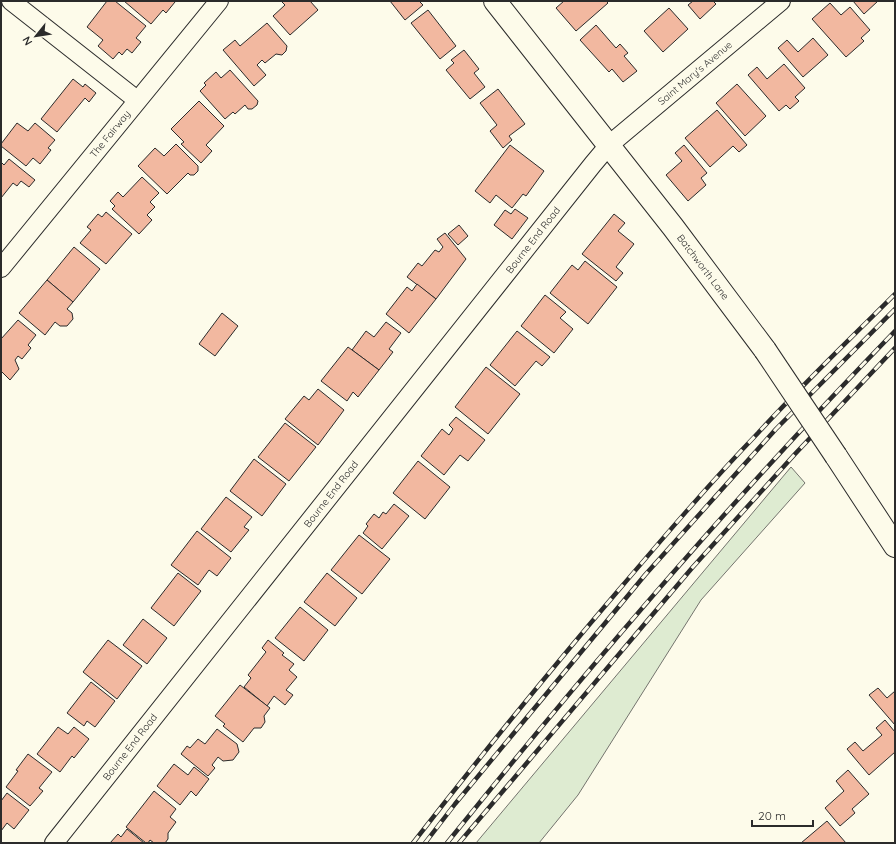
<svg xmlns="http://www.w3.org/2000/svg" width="896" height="844" font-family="Quicksand,sans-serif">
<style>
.green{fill:#deebd1;stroke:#74746e}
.building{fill:#f2b8a0;stroke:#2b2b2b}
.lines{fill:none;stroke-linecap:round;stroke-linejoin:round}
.street-casing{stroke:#2b2b2b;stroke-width:20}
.secondary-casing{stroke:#2b2b2b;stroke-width:24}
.street{stroke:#fdfbea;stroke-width:18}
.secondary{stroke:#fdfbea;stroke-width:22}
.rail-casing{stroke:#2b2b2b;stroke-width:4.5}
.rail{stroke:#fdfbea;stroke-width:3;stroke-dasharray:9;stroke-linecap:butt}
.secondary-bridge-casing{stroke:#2b2b2b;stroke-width:24;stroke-linecap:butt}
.secondary-bridge{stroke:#fdfbea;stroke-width:22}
.labels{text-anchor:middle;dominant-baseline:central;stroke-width:3;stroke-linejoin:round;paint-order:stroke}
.street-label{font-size:10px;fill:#2b2b2b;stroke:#fdfbea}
</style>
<rect width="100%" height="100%" fill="#fdfbea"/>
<polygon class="green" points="791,467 805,483 701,600 578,795 539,843 476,843"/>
<g class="building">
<polygon points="107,1 115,1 146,26 136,38 141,42 132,53 127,49 122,55 119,52 113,59 98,46 103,40 87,27"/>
<polygon points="124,1 175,1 175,2 166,13 163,10 151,24"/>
<polygon points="281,1 310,1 318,10 290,35 273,16 285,5"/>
<polygon points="390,1 419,1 423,5 405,20"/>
<polygon points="564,1 606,1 608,3 576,31 556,8"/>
<polygon points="693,1 713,1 716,4 700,19 688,5"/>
<polygon points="853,1 878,1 864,14"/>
<polygon points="830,3 841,15 850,7 870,30 861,38 864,41 846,57 812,19"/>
<polygon points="669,8 688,29 663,52 644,31"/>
<polygon points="428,10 456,46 440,59 411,23"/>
<polygon points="267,23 287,46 286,51 282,55 276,54 265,63 262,60 257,65 266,75 254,86 223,50 235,40 240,46"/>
<polygon points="596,25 616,48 620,44 628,53 624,56 637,71 623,82 612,69 609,72 580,40"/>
<polygon points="813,38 828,55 803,77 778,48 787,40 798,52"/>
<polygon points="464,50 479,69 474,73 485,87 470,99 446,70 454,63 451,60"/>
<polygon points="784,64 805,88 795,97 799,101 790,109 786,105 779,111 748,75 757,67 767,79"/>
<polygon points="230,70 258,101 257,105 252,109 248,109 245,105 235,114 233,112 225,119 200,91 206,85 204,83 216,72 221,78"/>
<polygon points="73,79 83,87 85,84 96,93 89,102 85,98 57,132 41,119"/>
<polygon points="737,84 766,116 745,136 716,103"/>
<polygon points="498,89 525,124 509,136 512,140 503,148 490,131 497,125 480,103"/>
<polygon points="199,101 224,126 206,145 212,151 201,163 181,144 184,142 171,129"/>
<polygon points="717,110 747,145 739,152 733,146 710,167 685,138"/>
<polygon points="17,123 28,131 35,123 55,140 48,148 51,150 40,164 33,158 26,166 1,146 1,144"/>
<polygon points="176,144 198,166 198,171 194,175 190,175 188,173 167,194 138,166 155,148 164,156"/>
<polygon points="510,145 544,171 526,196 523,194 512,208 496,195 490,203 475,191"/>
<polygon points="684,145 707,173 701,178 706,185 688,201 666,175 682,161 675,153"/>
<polygon points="9,159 35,180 29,187 21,181 17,186 13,183 1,198 1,162 4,165"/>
<polygon points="142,177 159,193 150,202 155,207 147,215 152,220 139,234 112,209 115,206 110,201 118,192 123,197"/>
<polygon points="515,209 528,218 512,239 494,225 505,210 511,214"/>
<polygon points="106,212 132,234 106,264 80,243 91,230 87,227 98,214 102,217"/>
<polygon points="614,214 625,223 618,231 634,244 616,267 623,273 616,281 582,254"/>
<polygon points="459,225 468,236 458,245 448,234"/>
<polygon points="445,233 466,259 436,299 407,277 418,263 422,266 435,250 439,252 443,247 437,239"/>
<polygon points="74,247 100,269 73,302 47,280"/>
<polygon points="585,261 617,287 588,324 550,293 572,265 578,270"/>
<polygon points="47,280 73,302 67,309 72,313 73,319 67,326 60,326 55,322 45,335 19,313"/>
<polygon points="417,284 436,299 409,333 386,314 407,287 412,291"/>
<polygon points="545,295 566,312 560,318 573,329 554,353 521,326"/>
<polygon points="222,313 238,326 215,356 199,344"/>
<polygon points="18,320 36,335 28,345 31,348 22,359 18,356 15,360 19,369 10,380 1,371 1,339"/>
<polygon points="386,322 401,333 389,349 393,352 379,370 352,350 366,331 374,337"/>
<polygon points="517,331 550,357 542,366 536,361 515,386 490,365"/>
<polygon points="348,347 379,370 358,397 353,392 347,401 321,381"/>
<polygon points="486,367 520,394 488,434 455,407"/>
<polygon points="318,389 344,410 318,445 285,419 304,396 309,400"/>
<polygon points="456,417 485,440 468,461 460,455 444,475 421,456 442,429 449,435 453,429 449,425"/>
<polygon points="285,423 316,447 289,481 258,457"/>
<polygon points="254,459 286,484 262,516 230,491"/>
<polygon points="418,461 450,487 425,519 393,493"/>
<polygon points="226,497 252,517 244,527 249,530 231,552 201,529"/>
<polygon points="394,504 409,516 382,549 363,533 368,526 366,524 374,514 379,518 383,512 386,514"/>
<polygon points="197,531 231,558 217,576 209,570 198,585 171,565"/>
<polygon points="359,535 390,559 362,594 331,570"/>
<polygon points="178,573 201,591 174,626 151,608"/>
<polygon points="327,573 357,598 335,626 304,602"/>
<polygon points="300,607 328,630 304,661 275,638"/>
<polygon points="143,619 167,638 147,664 123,645"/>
<polygon points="108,640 142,666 117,699 83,672"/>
<polygon points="268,640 284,653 282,655 294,664 289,670 297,677 286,690 293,695 285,705 274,696 267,706 244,687 251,678 248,675 266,652 262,648"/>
<polygon points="91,682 115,701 95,727 87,721 84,726 67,713"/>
<polygon points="240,685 270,708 264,716 265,722 261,728 254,728 243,742 223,726 225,724 215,716"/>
<polygon points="878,688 887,698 895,691 895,725 869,695"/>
<polygon points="885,720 895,732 895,752 869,775 847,749 855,742 863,751 882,735 876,728"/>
<polygon points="58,727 68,734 74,727 89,739 74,758 72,756 60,772 37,754"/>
<polygon points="217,729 237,744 239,752 233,760 223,761 218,757 212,765 215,768 208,776 181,754 187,746 190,748 198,739 205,744"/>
<polygon points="28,754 52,772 39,788 43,791 30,806 6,787 18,771 16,770"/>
<polygon points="174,764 188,775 194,767 209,779 196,796 191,791 180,805 157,786"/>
<polygon points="848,770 869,794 852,809 855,813 840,826 825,808 844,791 836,781"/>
<polygon points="154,791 176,809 170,817 176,822 168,833 168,839 165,843 154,843 150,840 148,843 146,843 126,827"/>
<polygon points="7,793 29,810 14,829 7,823 1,831 1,801"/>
<polygon points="827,821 846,843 801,843"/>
<polygon points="127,829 144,843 110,843 118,834 121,837"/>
</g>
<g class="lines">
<g class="street-casing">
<g id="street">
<polyline points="11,1 137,100"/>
<polyline points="1,268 219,1"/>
<polyline points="54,843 593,164 609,145 781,1"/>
</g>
</g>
<g class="secondary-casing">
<g id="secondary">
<polyline points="495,1 673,227 765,350"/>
<polyline points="836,456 895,546"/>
</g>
</g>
<use href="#street" class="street"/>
<use href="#secondary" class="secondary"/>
<g class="rail-casing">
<g id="rail">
<path d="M413,843c66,-85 134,-169 204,-251 46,-54 92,-108 141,-159 44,-48 91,-93 137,-139"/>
<polyline points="425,843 455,804 645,575 776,429 895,309"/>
<path d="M447,843c142,-177 290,-349 448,-512"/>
<polyline points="459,843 692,568 795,454 895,348"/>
</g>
</g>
<use href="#rail" class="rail"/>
<g class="secondary-bridge-casing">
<polyline id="secondary-bridge" points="765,350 836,456"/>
</g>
<use href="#secondary-bridge" class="secondary-bridge"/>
</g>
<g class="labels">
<g class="street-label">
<text transform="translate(695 73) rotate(-40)">Saint Mary's Avenue</text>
<text transform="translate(110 134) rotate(-51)">The Fairway</text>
<text transform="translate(533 240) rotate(-52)">Bourne End Road</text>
<text transform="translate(703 267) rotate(53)">Batchworth Lane</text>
<text transform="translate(331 494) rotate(-52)">Bourne End Road</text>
<text transform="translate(130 747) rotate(-52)">Bourne End Road</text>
</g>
</g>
<rect width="896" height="844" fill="none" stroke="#2b2b2b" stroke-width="4"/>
<g transform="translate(36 36) rotate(240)" stroke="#fdfbea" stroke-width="3" paint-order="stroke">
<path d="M0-3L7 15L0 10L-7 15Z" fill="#2b2b2b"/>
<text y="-6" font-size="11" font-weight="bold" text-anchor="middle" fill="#2b2b2b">N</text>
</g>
<path d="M752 820v6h61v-6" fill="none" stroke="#2b2b2b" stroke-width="2"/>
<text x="758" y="820" font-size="12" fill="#2b2b2b" stroke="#fdfbea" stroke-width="3" paint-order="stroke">20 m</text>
</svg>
